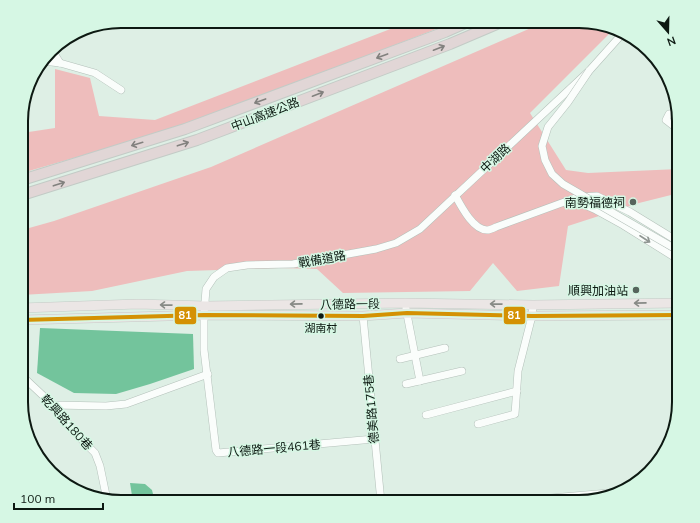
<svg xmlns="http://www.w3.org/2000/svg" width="700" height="523" font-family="Mulish,'Noto Sans TC',sans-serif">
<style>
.forest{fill:#eebdbc}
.water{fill:#73c49c}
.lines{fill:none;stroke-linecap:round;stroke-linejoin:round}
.minor-casing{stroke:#b4c1ba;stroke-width:8}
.major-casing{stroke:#c3cbc6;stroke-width:10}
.highway-casing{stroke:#c3cbc6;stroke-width:12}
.path{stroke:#d2d8d5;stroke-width:1;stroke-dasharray:4 2;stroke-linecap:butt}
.minor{stroke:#fafdfb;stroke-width:7}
.major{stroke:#ebe6e5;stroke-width:9}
.highway{stroke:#e1d6d6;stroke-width:10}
.minor-bridge-casing{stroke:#b4c1ba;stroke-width:8;stroke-linecap:butt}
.minor-bridge{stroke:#fafdfb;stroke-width:7}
.bus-1-casing{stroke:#d6f7e4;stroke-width:7}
.bus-1{stroke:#d49103;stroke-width:4}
.oneway{stroke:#82817e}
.oneway2{stroke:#8f9692}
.oneway3{stroke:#878a86}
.poi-dot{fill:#56645c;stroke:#d6f7e4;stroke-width:1.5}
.bus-dot{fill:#0d1912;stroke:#d6f7e4;stroke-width:1.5}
.labels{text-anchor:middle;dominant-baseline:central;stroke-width:3;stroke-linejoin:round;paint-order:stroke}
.bus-label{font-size:11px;fill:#0d1912;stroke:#d6f7e4}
.street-label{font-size:12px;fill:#0d1912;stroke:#d6f7e4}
.poi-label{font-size:12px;fill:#0d1912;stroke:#d6f7e4;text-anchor:end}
.rim{fill:none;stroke:#0d1912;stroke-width:2}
.line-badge{stroke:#d6f7e4;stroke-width:1.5}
.badge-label{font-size:11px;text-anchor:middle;font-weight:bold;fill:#fff}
</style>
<rect width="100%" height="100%" fill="#deefe5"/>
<g class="forest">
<polygon points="411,21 457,21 340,66 156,134 22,173 22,133 55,128 55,69 90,78 99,116 155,120"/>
<polygon points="547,21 585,21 615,28 530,113 566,170 588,173 679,169 679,193 639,203 568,226 559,286 517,291 493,263 470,291 343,293 317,269 279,268 187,271 92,291 21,295 22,230 54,221 211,167"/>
</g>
<g class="water">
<polygon points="40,328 193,334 194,369 150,384 116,394 74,393 37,373"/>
<polygon points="130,483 145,484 152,490 155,502 133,502"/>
</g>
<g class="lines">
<g class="minor-casing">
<g id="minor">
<polyline points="52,50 60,63"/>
<polyline points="43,61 60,63 95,73 121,90"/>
<polyline points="677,113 669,114 666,120 679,130"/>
<path d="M455,195c6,11 18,35 32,35 3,0 7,-2 9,-3l82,-30 19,-1 33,16 49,30"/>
<polyline points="567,204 575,204 585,205 594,209 623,225 679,260"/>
<polyline points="406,309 420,381"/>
<polyline points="363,316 381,502"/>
<polyline points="21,354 24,308"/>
<polyline points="400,359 445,348"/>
<polyline points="21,375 53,405 83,441 95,453 100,466 107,500"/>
<polyline points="406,384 462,371"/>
<polyline points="53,405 106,406 126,404 208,374"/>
<polyline points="426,415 517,391"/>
<polyline points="478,424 515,414 518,371 532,316 533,305"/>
<polyline points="374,439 218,453 216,450 204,350 204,315 206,289 214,277 227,268 247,265 293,264 376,249 396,243 420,229 589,71 623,33"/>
<polyline points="506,502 620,492"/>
</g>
</g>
<g class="major-casing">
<g id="major">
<polyline points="21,308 138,304 206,306 405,303 533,305 679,303"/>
<polyline points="21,320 204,315 363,316 407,313 532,316 679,315"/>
</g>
</g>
<g class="highway-casing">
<g id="highway">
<polyline points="22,180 185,129 445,32 470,21"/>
<polyline points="22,195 197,140 450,44 504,21"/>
</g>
</g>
<polyline class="path" points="59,44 59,49"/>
<use href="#minor" class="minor"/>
<use href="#major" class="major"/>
<use href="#highway" class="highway"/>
<g class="minor-bridge-casing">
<polyline id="minor-bridge" points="589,71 568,102 548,127 542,146 545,160 552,174 563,184 679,251"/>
</g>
<use href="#minor-bridge" class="minor-bridge"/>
<g class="bus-1-casing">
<polyline id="bus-1" points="21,320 204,315 363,316 407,313 532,316 679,315"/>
</g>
<use href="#bus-1" class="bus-1"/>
</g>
<defs><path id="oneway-shaft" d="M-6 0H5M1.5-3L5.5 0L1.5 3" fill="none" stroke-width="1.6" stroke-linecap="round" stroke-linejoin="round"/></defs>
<g class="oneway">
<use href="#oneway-shaft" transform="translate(439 48) rotate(-21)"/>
<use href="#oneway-shaft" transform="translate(382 56) rotate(160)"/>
<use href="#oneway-shaft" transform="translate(318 94) rotate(-21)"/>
<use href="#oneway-shaft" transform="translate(260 101) rotate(160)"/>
<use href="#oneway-shaft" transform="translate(137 144) rotate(163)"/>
<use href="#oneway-shaft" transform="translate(183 144) rotate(-18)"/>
<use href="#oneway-shaft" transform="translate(59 184) rotate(-18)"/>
</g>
<use class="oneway2" href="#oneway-shaft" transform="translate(645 239) rotate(33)"/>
<g class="oneway3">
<use href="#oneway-shaft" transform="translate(640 303) rotate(179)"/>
<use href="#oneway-shaft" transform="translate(296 304) rotate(179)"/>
<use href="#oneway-shaft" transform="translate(496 304) rotate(-179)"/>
<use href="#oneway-shaft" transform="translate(166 305) rotate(-179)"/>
</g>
<g class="poi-dot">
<circle cx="633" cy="202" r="4"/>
<circle cx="636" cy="290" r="4"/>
</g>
<circle class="bus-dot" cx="321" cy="316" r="3.5"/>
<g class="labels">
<g class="bus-label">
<text x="321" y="328">湖南村</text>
</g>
<g class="street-label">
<text transform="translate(265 114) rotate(-21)">中山高速公路</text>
<text transform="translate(495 158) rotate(-43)">中湖路</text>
<text transform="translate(322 259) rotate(-10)">戰備道路</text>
<text transform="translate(350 304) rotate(-1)">八德路一段</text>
<text transform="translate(371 409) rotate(-95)">德美路175巷</text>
<text transform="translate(67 422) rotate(48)">乾興路180巷</text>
<text transform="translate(274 448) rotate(-5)">八德路一段461巷</text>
</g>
<g class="poi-label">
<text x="625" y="202">南勢福德祠</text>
<text x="628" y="290">順興加油站</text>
</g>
</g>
<path d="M0 0H700V523H0ZM121 28H579A93 93 0 0 1 672 121V402A93 93 0 0 1 579 495H121A93 93 0 0 1 28 402V121A93 93 0 0 1 121 28Z" fill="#d6f7e4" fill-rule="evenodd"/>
<path class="rim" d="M121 28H579A93 93 0 0 1 672 121V402A93 93 0 0 1 579 495H121A93 93 0 0 1 28 402V121A93 93 0 0 1 121 28Z"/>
<g class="line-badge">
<rect x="174" y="306" width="23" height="19" rx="4" fill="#d49103"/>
<rect x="503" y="306" width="23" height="19" rx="4" fill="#d49103"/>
</g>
<g class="badge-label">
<text x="185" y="319">81</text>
<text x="514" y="319">81</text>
</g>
<g transform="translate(668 32) rotate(160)" stroke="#d6f7e4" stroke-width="3" paint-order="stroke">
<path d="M0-3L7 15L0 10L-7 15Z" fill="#0d1912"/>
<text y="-6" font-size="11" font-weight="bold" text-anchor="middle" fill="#0d1912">N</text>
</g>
<path d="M14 503v6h89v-6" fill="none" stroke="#0d1912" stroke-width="2"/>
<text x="20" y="503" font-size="12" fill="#0d1912" stroke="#d6f7e4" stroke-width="3" paint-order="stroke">100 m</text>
</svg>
